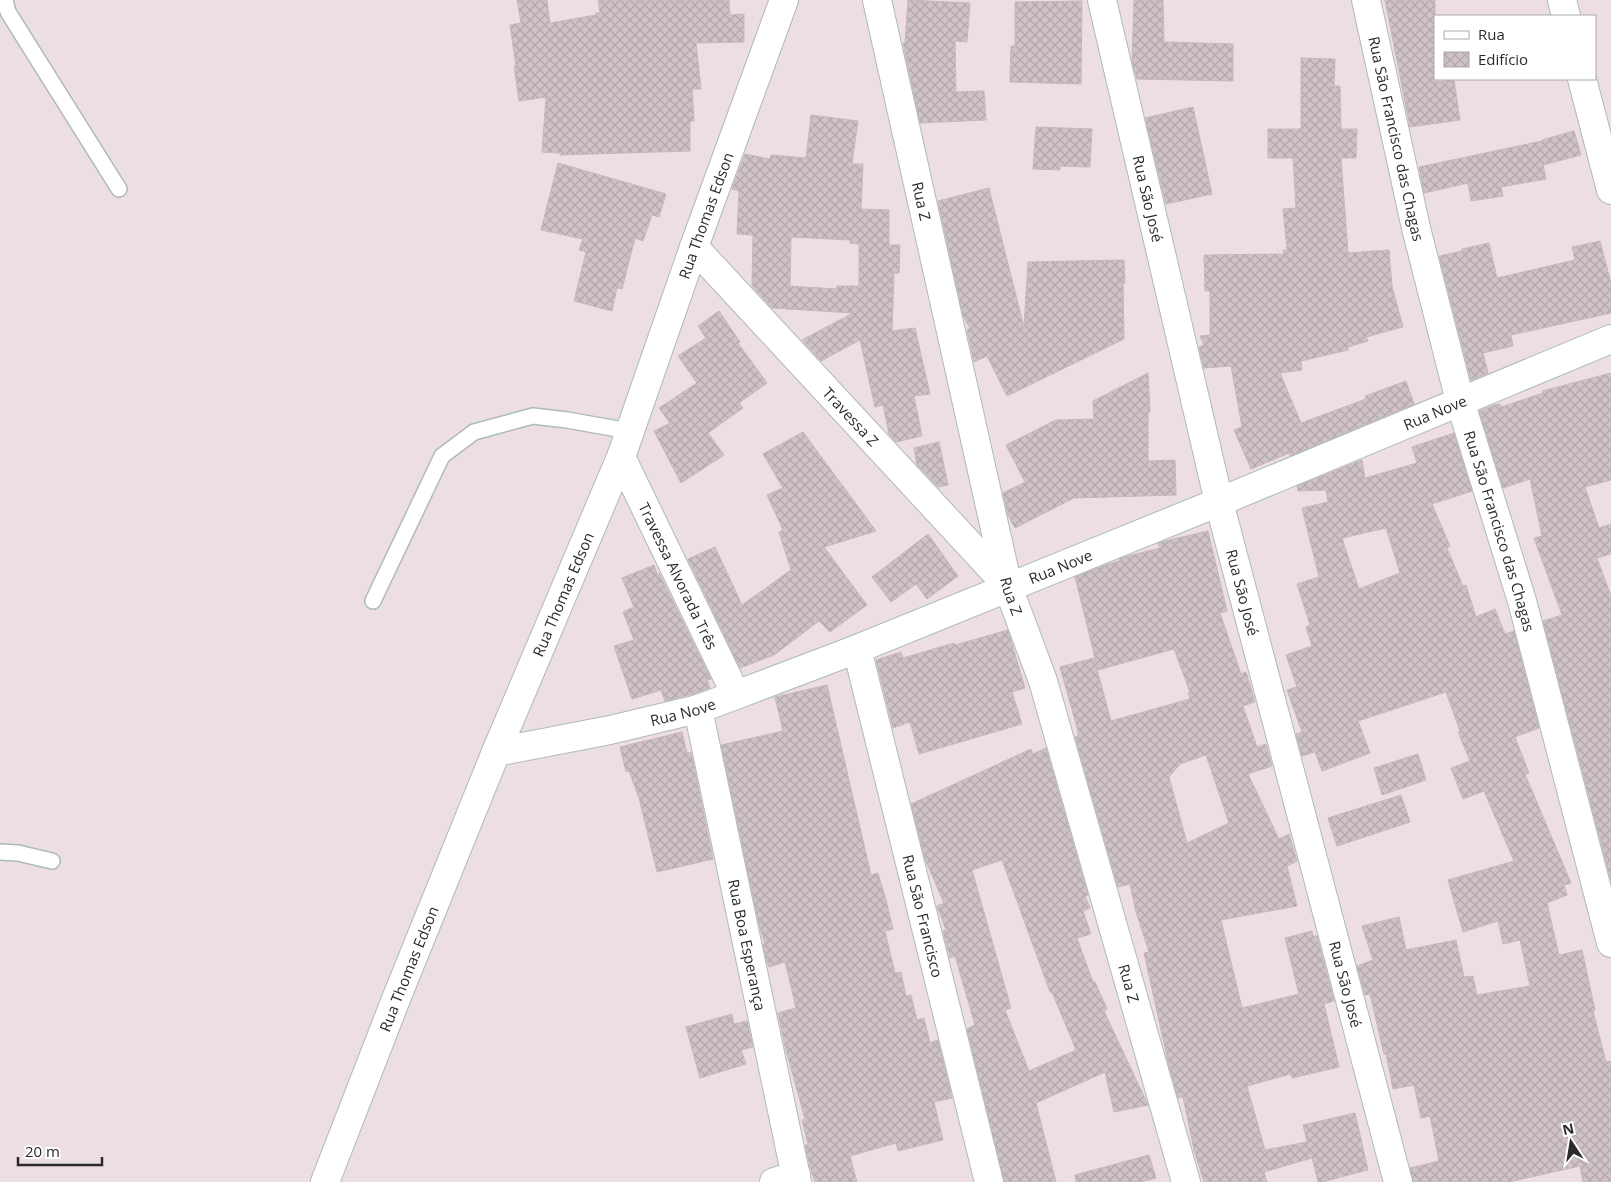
<svg xmlns="http://www.w3.org/2000/svg" width="1611" height="1182" font-family="'Open Sans',sans-serif">
<style>
.building{fill:url(#building-cross-hatch);stroke:#c8b7bd;fill-rule:evenodd}
.lines{fill:none;stroke-linecap:round;stroke-linejoin:round}
.lane-casing{stroke:#adbbb9;stroke-width:18}
.street-casing{stroke:#adbbb9;stroke-width:30}
.lane{stroke:#fff;stroke-width:15}
.street{stroke:#fff;stroke-width:28}
.labels{text-anchor:middle;dominant-baseline:central;stroke-width:4;stroke-linejoin:round;paint-order:stroke}
.street-label{font-size:15px;fill:#2b2b2b;stroke:#fff}
</style>
<defs>
<pattern id="building-cross-hatch" width="8" height="8" patternUnits="userSpaceOnUse" patternTransform="scale(1.25)"><rect width="8" height="8" fill="#cfc2c7"/><path d="M0 0l8 8M0 8l8-8" fill="none" stroke="#b2a7ab"/></pattern>
</defs>
<rect width="100%" height="100%" fill="#eddde4"/>
<g class="building">
<polygon points="517,0 547,0 550,23 596,15 596,13 600,13 598,0 729,0 730,15 744,14 744,42 696,43 701,89 692,89 694,121 690,121 690,151 560,155 560,153 542,152 546,97 519,101 514,66 516,66 510,25 521,23"/>
<polygon points="908,0 970,3 967,42 955,41 956,92 984,91 986,120 920,123 903,43 905,43"/>
<polygon points="1134,0 1163,0 1164,42 1233,44 1233,81 1137,79 1132,62"/>
<polygon points="1385,0 1435,0 1435,82 1454,80 1460,120 1410,127"/>
<polygon points="1082,1 1081,84 1010,82 1011,46 1015,46 1015,2"/>
<polygon points="1301,58 1335,59 1334,86 1340,86 1341,129 1357,129 1356,158 1341,158 1348,253 1389,250 1392,286 1403,327 1366,337 1368,341 1348,347 1348,350 1301,361 1302,370 1280,373 1301,423 1366,399 1365,396 1406,381 1414,404 1290,456 1289,453 1251,469 1234,430 1242,427 1231,366 1204,368 1199,347 1204,345 1200,336 1210,335 1210,291 1205,291 1204,255 1284,254 1283,250 1287,250 1283,209 1296,208 1293,158 1268,158 1268,129 1301,129"/>
<polygon points="1193,107 1212,194 1166,204 1145,118"/>
<path d="M811,115l47,6 -6,43h11l-2,45 28,1v35h11l-1,28h-5l-2,58 23,-3 15,66 -16,2 8,40 -26,6 -7,-8 -6,-29 -8,2 -15,-67 -39,21 -19,-21 51,-27 -81,-5 -20,-22 1,-51 -16,-1 2,-43 -7,-2 13,-35 25,5 1,-4 35,3zM791,237l59,3v3l9,1v42h-22v3l-47,-3z"/>
<polygon points="1036,127 1092,129 1090,167 1060,166 1060,170 1033,169"/>
<polygon points="1574,131 1581,155 1543,165 1546,179 1501,187 1503,196 1471,201 1468,183 1424,193 1419,167 1542,141 1542,140"/>
<polygon points="558,163 666,194 659,217 652,215 643,241 635,238 622,289 617,288 612,311 574,301 586,252 579,250 583,239 541,230"/>
<polygon points="989,188 1024,327 1028,262 1124,260 1125,283 1123,283 1124,339 1007,396 987,356 974,362 967,330 970,328 963,316 938,201"/>
<polygon points="1600,241 1611,283 1611,313 1511,335 1513,346 1483,353 1488,373 1471,380 1439,256 1462,251 1462,249 1489,243 1497,278 1575,260 1572,247"/>
<polygon points="719,311 740,342 738,343 767,383 739,403 743,408 708,433 724,455 681,483 654,431 670,423 659,408 697,383 678,356 706,338 698,326"/>
<polygon points="1148,373 1150,412 1148,412 1148,461 1175,460 1176,495 1074,498 1015,528 1008,515 1003,493 1025,482 1006,445 1056,420 1094,419 1093,401"/>
<polygon points="1611,373 1611,480 1585,487 1599,528 1611,524 1611,554 1597,558 1611,596 1611,881 1543,621 1562,615 1534,538 1542,536 1530,479 1503,488 1479,411 1494,405 1500,404 1501,407 1543,393 1542,391"/>
<polygon points="803,432 876,531 824,547 867,605 830,632 819,621 774,655 740,668 688,559 715,547 742,605 791,570 779,532 783,530 767,495 783,488 763,454"/>
<path d="M1454,433l18,58 -40,13 18,42 -3,2 16,38 3,-1 10,32 19,-8 10,25 9,-3 25,97 -24,9 14,36 -4,1 46,109 -7,2 3,10 -20,8 12,52 23,-5 13,60 -2,1 13,51 5,-1v121h-28l-3,-16 -71,16h-96l-3,-14 29,-7 -9,-45 -9,2 -7,-33 -21,4 -7,-35h-2l-14,-60 -5,1 -8,-29 16,-6 -11,-34 37,-9 7,33 50,-10 8,37 9,-1 4,19 53,-9 -10,-46 -17,4 -5,-23 -35,11 -15,-52 66,-19 -30,-70 -21,8 -12,-31 19,-7 -12,-29 2,-1 -14,-39 -88,29 12,32 -48,18 -7,-19 -13,4 -6,-22 6,-2 -15,-42 10,-3 -11,-32 26,-9 -6,-19 4,-2 -13,-41 22,-7 -17,-69 26,-6 -2,-12 -28,1 -1,-5 65,-26 3,18 52,-15 -5,-16zM1386,528l14,45 -41,16 -17,-51z"/>
<polygon points="939,442 948,485 938,487 917,465 914,448"/>
<path d="M1208,531l19,80 -7,2 21,61 5,-2 9,30 -12,4 14,41 9,-3 6,22 -24,8 31,65 10,-5 8,27 -10,5 10,40 -76,14 21,88 57,-14 -14,-56 27,-7 1,5h4l17,65 -10,3 15,63 -47,11 -1,-4 -44,12 18,64 42,-8 -4,-17 52,-12 13,57 -46,12h-4l-6,-24 -48,14 3,10h-63l-10,-32 -11,-53 -5,1 -9,-32 -25,-113 5,-1 -13,-40 -6,-28 -12,3 -43,-150 3,-1v-5l-18,-64 34,-9 17,63 79,-22 -2,-6 2,-1 -16,-43 -76,21 -23,-93 33,-13 12,-3 -1,-2 9,-3 32,-8 -2,-5 3,-1zM1206,755l23,68 -42,20 -18,-66 11,-13z"/>
<polygon points="928,534 958,576 927,599 916,584 891,602 872,577"/>
<polygon points="654,565 657,574 659,573 711,679 707,680 710,688 693,694 665,701 661,690 632,699 614,646 634,640 623,612 634,607 622,578"/>
<polygon points="1008,630 1025,688 1012,692 1022,724 919,754 910,722 893,728 876,660 901,652 903,658 954,643 955,645"/>
<polygon points="827,685 871,875 878,873 886,900 893,929 885,931 895,973 901,972 906,996 911,995 917,1020 924,1018 930,1043 938,1040 952,1098 934,1102 943,1140 898,1151 896,1143 850,1156 857,1182 815,1182 810,1167 805,1145 808,1144 802,1120 805,1119 785,1046 778,1013 796,1008 785,962 769,967 766,959 763,944 765,944 759,925 721,745 783,731 775,697"/>
<polygon points="682,732 687,753 691,752 713,859 657,872 639,798 629,771 626,772 620,747"/>
<path d="M1046,748l42,147 -3,1 5,12 -7,3 8,23 -14,4 16,44h2l12,27 -3,2 44,94 -34,7 -9,-40 -69,31 20,79h-52l-37,-153 8,-4 -20,-69 -5,2 -7,-27 3,-1 -9,-24 7,-3 -19,-44 -14,-55 120,-55 2,5zM1002,860l48,132h2l24,58 -47,21 -24,-61 6,-2 -39,-138z"/>
<polygon points="1418,754 1426,780 1382,795 1374,768"/>
<polygon points="1401,795 1410,822 1337,846 1328,818"/>
<polygon points="732,1014 734,1024 747,1021 753,1047 741,1050 746,1064 700,1078 686,1027"/>
<polygon points="1149,1155 1156,1178 1141,1182 1076,1182 1075,1175"/>
</g>
<g class="lines">
<g class="lane-casing">
<g id="lane">
<polyline points="5,0 8,12 119,189"/>
<polyline points="373,601 442,456 474,432 533,416 567,420 629,431"/>
<polyline points="0,852 18,853 52,861"/>
</g>
</g>
<g class="street-casing">
<g id="street">
<path id="s1" d="M877,0l131,587 35,94 143,501"/>
<path id="s2" d="M1102,0l117,502 179,680"/>
<path id="s3" d="M1366,0l50,228 44,173 62,200 89,342"/>
<polyline points="1562,0 1566,16"/>
<polyline points="1582,79 1611,190"/>
<path id="s4" d="M694,247l313,338"/>
<path id="s5" d="M621,457l115,238"/>
<path id="s6" d="M857,649l132,533"/>
<path id="s7" d="M698,709l99,473"/>
<path id="s8" d="M496,752l114,-22 88,-21 38,-14 121,-46 362,-147 392,-163"/>
<path id="s9" d="M325,1182l71,-183 100,-247 125,-295 73,-210 90,-247"/>
<polyline points="774,1182 796,1175"/>
</g>
</g>
<use href="#lane" class="lane"/>
<use href="#street" class="street"/>
</g>
<g class="labels">
<g class="street-label">
<text stroke="none"><textPath href="#s3" startOffset="142">Rua São Francisco das Chagas</textPath></text>
<text stroke="none"><textPath href="#s2" startOffset="204">Rua São José</textPath></text>
<text stroke="none"><textPath href="#s1" startOffset="206">Rua Z</textPath></text>
<text stroke="none"><textPath href="#s9" startOffset="1039">Rua Thomas Edson</textPath></text>
<text stroke="none"><textPath href="#s8" startOffset="1001">Rua Nove</textPath></text>
<text stroke="none"><textPath href="#s4" startOffset="231">Travessa Z</textPath></text>
<text stroke="none"><textPath href="#s3" startOffset="548">Rua São Francisco das Chagas</textPath></text>
<text stroke="none"><textPath href="#s8" startOffset="596">Rua Nove</textPath></text>
<text stroke="none"><textPath href="#s5" startOffset="132">Travessa Alvorada Três</textPath></text>
<text stroke="none"><textPath href="#s2" startOffset="609">Rua São José</textPath></text>
<text stroke="none"><textPath href="#s9" startOffset="634">Rua Thomas Edson</textPath></text>
<text stroke="none"><textPath href="#s1" startOffset="611">Rua Z</textPath></text>
<text stroke="none"><textPath href="#s8" startOffset="191">Rua Nove</textPath></text>
<text stroke="none"><textPath href="#s6" startOffset="275">Rua São Francisco</textPath></text>
<text stroke="none"><textPath href="#s7" startOffset="241">Rua Boa Esperança</textPath></text>
<text stroke="none"><textPath href="#s9" startOffset="229">Rua Thomas Edson</textPath></text>
<text stroke="none"><textPath href="#s1" startOffset="1016">Rua Z</textPath></text>
<text stroke="none"><textPath href="#s2" startOffset="1014">Rua São José</textPath></text>
</g>
</g>
<rect x="1434" y="15" width="162" height="65" fill="#ffffff" stroke="#aaaaaa"/>
<rect x="1444" y="31" width="25" height="8" fill="#ffffff" stroke="#aaaaaa"/>
<text x="1478" y="40" font-size="15" fill="#2b2b2b">Rua</text>
<rect x="1444" y="52" width="25" height="15" fill="url(#building-cross-hatch)" stroke="#aaaaaa"/>
<text x="1478" y="65" font-size="15" fill="#2b2b2b">Edifício</text>
<g transform="translate(1571 1142) rotate(348)" stroke="#ffffff" stroke-width="4" paint-order="stroke">
<path d="M0-4L9 19L0 12L-9 19Z" fill="#2b2b2b"/>
<text y="-8" font-size="14" font-weight="bold" text-anchor="middle" fill="#2b2b2b">N</text>
</g>
<path d="M18 1157v8h84v-8" fill="none" stroke="#2b2b2b" stroke-width="2.5"/>
<text x="25" y="1157" font-size="15" fill="#2b2b2b" stroke="#ffffff" stroke-width="4" paint-order="stroke">20 m</text>
</svg>
